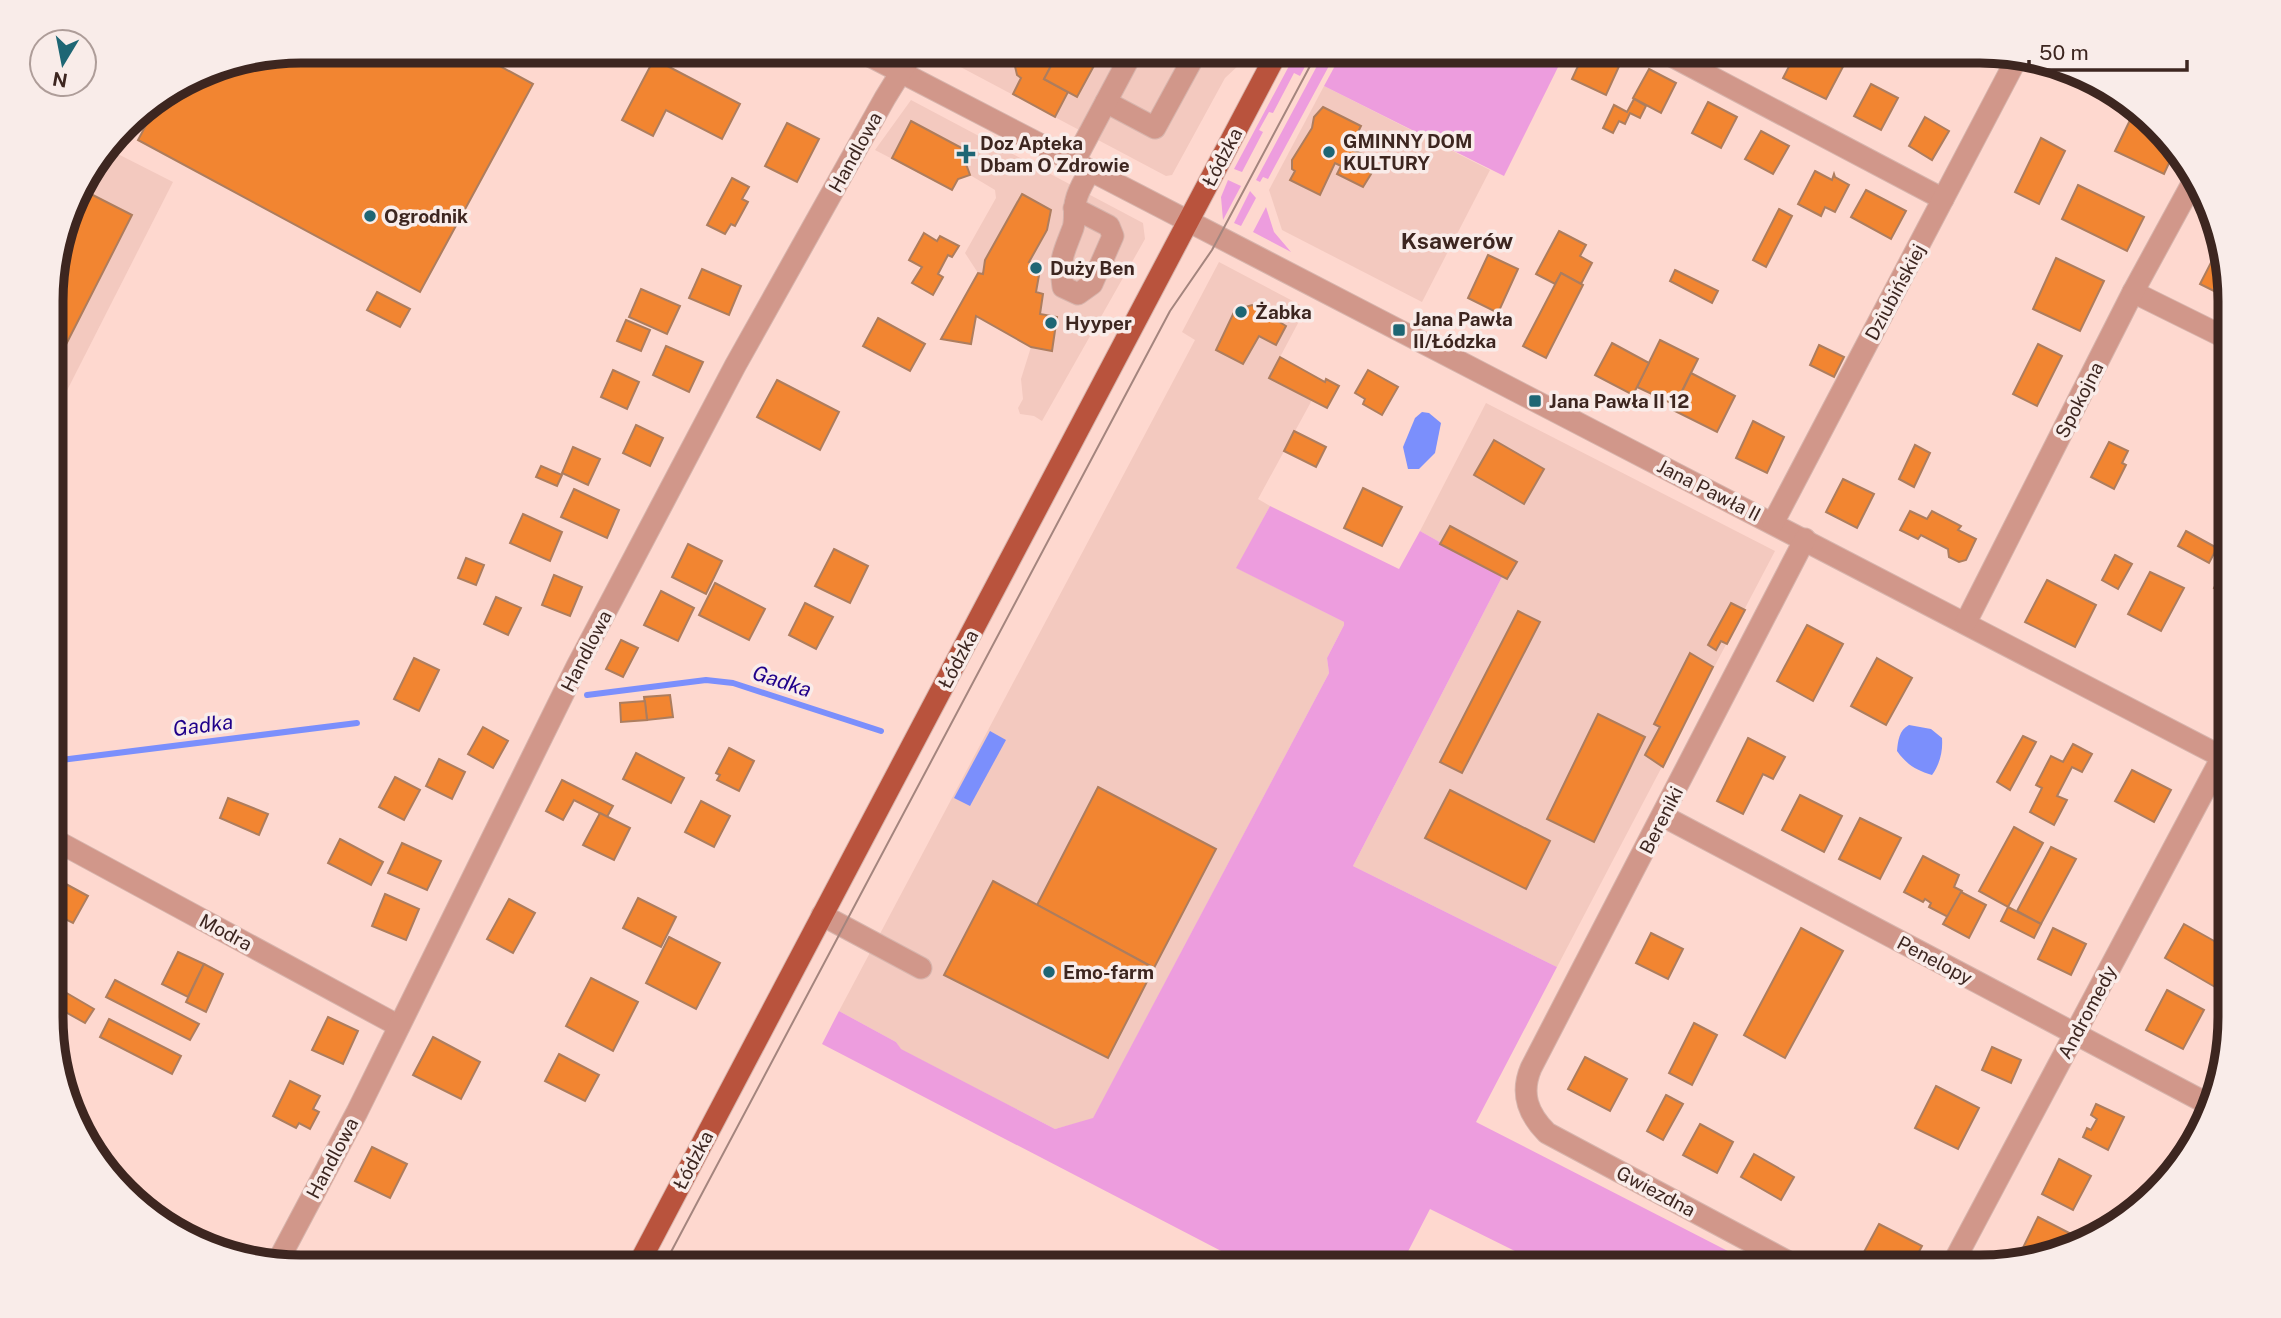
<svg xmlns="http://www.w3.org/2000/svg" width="2281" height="1318" font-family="'Public Sans',sans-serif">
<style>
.built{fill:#f3c9bf}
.green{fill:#ed9dde}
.water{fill:#7b8ffc}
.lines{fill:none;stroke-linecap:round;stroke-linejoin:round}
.stream{stroke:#7b8ffc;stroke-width:6}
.building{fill:#f28531;stroke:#ad7d5e;stroke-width:2}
.minor-casing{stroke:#d7b4ac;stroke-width:23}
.major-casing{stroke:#d7b4ac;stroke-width:23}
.minor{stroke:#d1978a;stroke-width:21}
.major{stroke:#b9533d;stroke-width:21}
.tram{stroke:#a4857e;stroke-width:2}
.poi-dot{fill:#1e6674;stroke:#f9ece9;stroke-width:2.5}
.labels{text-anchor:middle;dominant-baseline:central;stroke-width:7;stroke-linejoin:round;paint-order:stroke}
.poi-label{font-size:19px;font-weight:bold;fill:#3d2620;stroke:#f9ece9;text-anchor:start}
.street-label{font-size:19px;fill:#3d2620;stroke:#f9ece9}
.water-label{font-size:21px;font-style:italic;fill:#1e008a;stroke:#f9ece9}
.quarter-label{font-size:23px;font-weight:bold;fill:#3d2620;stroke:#f9ece9}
.rim{fill:none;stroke:#3d2620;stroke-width:9}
</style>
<rect width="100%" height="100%" fill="#fed8cf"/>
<g class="built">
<polygon points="937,51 1247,51 1240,64 1225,78 1172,175 1166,176 936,54"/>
<polygon points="1324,86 1490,170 1422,302 1282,230 1269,190"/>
<polygon points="911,100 1143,223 1145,239 1042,421 1034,416 1020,414 1018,408 1023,399 1021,379 1031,347 976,317 971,344 941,339 978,273 965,253 996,198 995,190 970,175 958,179 952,190 875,150"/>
<polygon points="108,149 173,182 53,418 53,269 77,190"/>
<polygon points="1219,262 1306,308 1269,378 1312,400 1258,499 1270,506 1237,568 1344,622 1344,625 1327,658 1329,673 1093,1119 1055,1129 900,1049 896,1042 839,1011 1195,340 1182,332"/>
<polygon points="1486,403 1775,551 1557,967 1353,866 1502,577 1420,531"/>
</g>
<g class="green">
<polygon points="1297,51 1313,51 1300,76 1294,73 1273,113 1269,112 1259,130 1263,132 1242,172 1234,169"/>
<polygon points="1325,51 1337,51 1268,179 1263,177 1260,182 1256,180"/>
<polygon points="1343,51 1566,51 1504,176 1324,86"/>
<polygon points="1228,180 1241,186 1223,220 1221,197"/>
<polygon points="1250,191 1256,198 1241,226 1234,223"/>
<polygon points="1266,207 1274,232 1291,252 1253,232"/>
<polygon points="1270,506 1399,569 1420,531 1502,577 1353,866 1557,967 1476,1122 1759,1267 1547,1267 1430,1209 1400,1267 1252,1267 822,1044 839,1011 896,1042 901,1049 1055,1129 1093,1118 1329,673 1327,658 1344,625 1344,622 1236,568"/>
</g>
<g class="water">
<polygon points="1422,412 1429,413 1441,423 1435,453 1419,469 1408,469 1403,447 1415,418"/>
<path d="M1909,725l22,4 11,9c1,13 -2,26 -10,37 -16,-5 -25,-10 -35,-24 1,-10 2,-21 12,-26z"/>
<polygon points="990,731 1006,740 970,806 954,798"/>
</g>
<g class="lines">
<g class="stream">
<polyline points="587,695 706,680 733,683 881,731"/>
<polyline points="53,761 357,723"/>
</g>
</g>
<g class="building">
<polygon points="301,51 472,51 533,84 420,292 138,140 161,97 206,70"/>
<polygon points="1031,51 1059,51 1044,79 1068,92 1055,117 1013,94 1021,78 1017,75 1014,62 1025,58 1030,61 1034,52"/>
<polygon points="1059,51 1102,51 1077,97 1044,79"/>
<polygon points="1585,51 1626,51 1606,95 1572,79"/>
<polygon points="1742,51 1771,51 1765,62"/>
<polygon points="1797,51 1825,51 1846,61 1826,99 1783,78"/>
<polygon points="1855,51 1873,51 1869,58"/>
<polygon points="654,59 740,104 722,139 666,110 653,136 622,120"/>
<polygon points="1649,69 1676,83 1661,113 1633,98"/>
<polygon points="1871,84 1898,98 1881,130 1854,116"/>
<polygon points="1634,99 1646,106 1640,118 1630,113 1625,124 1619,121 1613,133 1603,128 1614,105 1627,112"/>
<polygon points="1708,102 1737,117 1721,148 1692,133"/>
<polygon points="1323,107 1361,126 1354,140 1348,138 1344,146 1376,160 1371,174 1363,187 1337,174 1341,166 1335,163 1320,195 1290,180 1295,171 1292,169 1292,160 1312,128 1314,117"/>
<polygon points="2134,112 2175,150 2164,174 2115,151"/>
<polygon points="1925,117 1949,131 1932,160 1909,146"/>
<polygon points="911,121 971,153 966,164 970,175 958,179 952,190 892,158"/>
<polygon points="787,123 819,139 797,182 765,166"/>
<polygon points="1761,131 1789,146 1773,174 1745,159"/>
<polygon points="2041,138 2065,151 2039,204 2015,192"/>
<polygon points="1815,171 1832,180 1834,174 1835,177 1849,185 1835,212 1825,207 1821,216 1798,204"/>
<polygon points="732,178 749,187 742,199 748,202 735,226 731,224 725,234 707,225"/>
<polygon points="2078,185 2144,217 2127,251 2062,219"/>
<polygon points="79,188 132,215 53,370 53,269"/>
<polygon points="1866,190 1906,211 1891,239 1851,217"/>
<polygon points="1022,194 1051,210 1047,230 1029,262 1041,264 1036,292 1043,294 1040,314 1057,317 1052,351 1031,347 976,316 971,344 941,339 978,273 983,274 985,260"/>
<polygon points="1779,209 1792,216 1766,267 1753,260"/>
<polygon points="1559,231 1586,245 1580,256 1592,263 1581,284 1561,273 1555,284 1536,274"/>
<polygon points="924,233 937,241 940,236 959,246 952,257 948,255 938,274 943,277 933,295 912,283 922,267 909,260"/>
<polygon points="2218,249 2230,285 2228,298 2200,284"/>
<polygon points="1488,255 1518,269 1498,313 1468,298"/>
<polygon points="2056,258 2104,281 2080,331 2033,309"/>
<polygon points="702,269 741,286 729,315 689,298"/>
<polygon points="1675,270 1718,291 1712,303 1670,281"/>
<polygon points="1561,273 1583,285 1546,358 1523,346"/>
<polygon points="641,289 680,306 667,334 629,317"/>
<polygon points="377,292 410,309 400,327 367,310"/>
<polygon points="1252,305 1286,326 1276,345 1259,336 1243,364 1216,350 1235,310"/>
<polygon points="878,318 925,344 910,371 863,346"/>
<polygon points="626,320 650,330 641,351 617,341"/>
<polygon points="1660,340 1698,359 1675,405 1637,387"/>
<polygon points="1612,343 1649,363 1633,395 1595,375"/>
<polygon points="2038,344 2062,356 2037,406 2013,394"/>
<polygon points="1819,345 1844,357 1834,377 1810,365"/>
<polygon points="666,346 703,362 689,392 653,375"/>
<polygon points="1280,357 1325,382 1326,379 1339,386 1327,408 1269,378"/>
<polygon points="613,370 639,382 627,409 601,397"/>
<polygon points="1368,370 1398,387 1382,415 1363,404 1365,399 1355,393"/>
<polygon points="1691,373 1735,396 1717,432 1673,410"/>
<polygon points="777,380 839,412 820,450 757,417"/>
<polygon points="1753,421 1784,437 1767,473 1736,458"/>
<polygon points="636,425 663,438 650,466 623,453"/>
<polygon points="1294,431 1326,447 1316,467 1284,451"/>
<polygon points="1494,440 1544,469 1524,504 1474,475"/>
<polygon points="2109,442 2128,451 2122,463 2126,465 2114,489 2091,477"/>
<polygon points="1915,445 1930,453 1914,487 1899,479"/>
<polygon points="573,447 600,459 588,485 562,473"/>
<polygon points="541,466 562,475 557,486 536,477"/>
<polygon points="1843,479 1874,494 1857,528 1826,512"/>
<polygon points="1363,488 1402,507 1382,546 1344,528"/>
<polygon points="574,489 619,510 607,538 561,517"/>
<polygon points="1910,511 1927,519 1932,511 1961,526 1958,530 1976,539 1966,560 1959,562 1949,557 1948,549 1921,535 1918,539 1900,530"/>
<polygon points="523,514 562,532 550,561 510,543"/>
<polygon points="1450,526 1517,562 1507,579 1440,544"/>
<polygon points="2186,531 2217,548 2209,563 2178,546"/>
<polygon points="688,544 722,561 706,594 672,577"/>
<polygon points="834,549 868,566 850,603 815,586"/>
<polygon points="2115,555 2132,564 2118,589 2102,580"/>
<polygon points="2230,557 2230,597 2214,588"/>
<polygon points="466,558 484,565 476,585 458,578"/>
<polygon points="2150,572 2184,588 2161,631 2128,614"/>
<polygon points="554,575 582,587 570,616 542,605"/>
<polygon points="2047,580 2096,605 2075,647 2025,622"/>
<polygon points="715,583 765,609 749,640 699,615"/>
<polygon points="661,591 694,608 678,641 644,625"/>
<polygon points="496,597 521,608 508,635 484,624"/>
<polygon points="805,603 833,617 816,649 789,635"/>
<polygon points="1731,603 1745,610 1727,644 1721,641 1716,650 1708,645"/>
<polygon points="1518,611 1540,622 1462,773 1440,762"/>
<polygon points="1807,625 1843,644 1813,701 1777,681"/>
<polygon points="621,640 638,648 623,677 606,669"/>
<polygon points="1690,653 1713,667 1663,767 1645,755 1660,727 1654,724"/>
<polygon points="414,658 439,670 419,711 394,699"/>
<polygon points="1877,658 1912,678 1886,725 1851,706"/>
<polygon points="670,695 673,717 647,720 644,697"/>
<polygon points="645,701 647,720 621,722 620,703"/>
<polygon points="1598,714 1645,737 1594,842 1547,819"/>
<polygon points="483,727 508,741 493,768 468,754"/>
<polygon points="2023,736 2036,742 2010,790 1997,782"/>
<polygon points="1748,738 1785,757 1773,779 1763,774 1743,814 1717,801"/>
<polygon points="2073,744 2092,754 2082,772 2072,767 2057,796 2067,800 2054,825 2030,812 2042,788 2036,785 2051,756 2063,762"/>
<polygon points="729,748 754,761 739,791 717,780 720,775 716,773"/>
<polygon points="636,753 684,778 671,803 623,779"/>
<polygon points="439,759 465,772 452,799 426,786"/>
<polygon points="2132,770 2171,790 2154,822 2115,801"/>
<polygon points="395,777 420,790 404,820 379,807"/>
<polygon points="562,780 613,806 607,817 574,800 563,820 546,811"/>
<polygon points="1098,787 1216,849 1154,968 1037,905"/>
<polygon points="1450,790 1550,841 1526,889 1425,838"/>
<polygon points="1800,795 1842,816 1824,852 1782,830"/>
<polygon points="228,798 268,814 259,835 220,818"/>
<polygon points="701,801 730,816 714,847 685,832"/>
<polygon points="600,813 630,828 614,860 583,845"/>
<polygon points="1860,818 1901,838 1880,879 1839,859"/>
<polygon points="2014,827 2043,843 2008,907 1979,891"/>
<polygon points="340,839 383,862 371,885 328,863"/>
<polygon points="402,843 441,861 427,890 388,873"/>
<polygon points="2051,847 2076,859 2041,924 2017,911"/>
<polygon points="1923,856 1959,875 1954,887 1962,891 1948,917 1929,907 1931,903 1925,899 1923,902 1904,892"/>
<polygon points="53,877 88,896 73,923 53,913"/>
<polygon points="993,881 1154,968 1108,1058 944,975"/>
<polygon points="1961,892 1986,905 1969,938 1943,924"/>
<polygon points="385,894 419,909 406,940 372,926"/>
<polygon points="638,898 676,917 661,947 623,928"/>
<polygon points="509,899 535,913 513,953 487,939"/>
<polygon points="2008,907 2041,924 2034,938 2001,921"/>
<polygon points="2184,924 2230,950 2230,977 2222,991 2165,958"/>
<polygon points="1801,928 1843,951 1785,1058 1744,1035"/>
<polygon points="2053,928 2086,944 2071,975 2038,959"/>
<polygon points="1651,933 1683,949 1668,979 1636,963"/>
<polygon points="669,937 720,963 696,1009 646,983"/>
<polygon points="178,952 204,964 188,997 162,984"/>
<polygon points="204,964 223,974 206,1012 186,1002"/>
<polygon points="591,978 638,1002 613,1051 566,1026"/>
<polygon points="115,980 199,1024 190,1040 106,997"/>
<polygon points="53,985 94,1009 85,1023 53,1005"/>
<polygon points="2167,990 2204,1010 2183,1049 2146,1030"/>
<polygon points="328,1017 358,1031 343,1064 312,1050"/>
<polygon points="109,1019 181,1056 172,1074 100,1037"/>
<polygon points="1694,1023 1717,1035 1692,1085 1669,1073"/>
<polygon points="433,1037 480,1062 461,1099 413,1075"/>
<polygon points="1992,1047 2021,1060 2011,1083 1982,1070"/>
<polygon points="559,1054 599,1075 585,1101 545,1081"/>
<polygon points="1585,1057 1627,1079 1610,1111 1568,1089"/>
<polygon points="290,1081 320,1096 313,1109 319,1112 310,1129 299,1123 296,1128 273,1116"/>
<polygon points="1936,1086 1979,1108 1958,1149 1915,1128"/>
<polygon points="1666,1095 1683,1104 1663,1140 1647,1131"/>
<polygon points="2096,1104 2124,1117 2108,1150 2083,1137 2087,1128 2091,1130 2097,1119 2091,1115"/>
<polygon points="1700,1124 1733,1142 1717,1173 1683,1155"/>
<polygon points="372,1147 407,1164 390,1198 355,1181"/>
<polygon points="1754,1154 1794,1177 1781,1200 1741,1177"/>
<polygon points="2059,1159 2091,1176 2073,1210 2042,1194"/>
<polygon points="2038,1217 2083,1240 2017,1260"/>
<polygon points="1879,1224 1922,1246 1911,1267 1893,1267 1864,1252"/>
<polygon points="1469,1254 1495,1267 1463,1267"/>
</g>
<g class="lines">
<g class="minor-casing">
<g id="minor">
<polyline points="860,51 2230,761"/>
<polyline points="1662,51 1943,199"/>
<polyline points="1106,102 1155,128 1197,51"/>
<polyline points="1074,162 1133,51"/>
<path d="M1074,208l35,18 4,10 -21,48 -14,10 -15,-7c-4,-30 0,-32 10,-59 3,-9 0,-19 3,-28 2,-10 9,-20 14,-30"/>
<polyline points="2133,292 2230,340"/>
<polyline points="1773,523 2016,60"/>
<polyline points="1966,622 2133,292 2194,180"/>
<polyline points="1663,816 2208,1104"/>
<polyline points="53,839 399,1026"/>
<polyline points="822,915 921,968"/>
<polyline points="278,1261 357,1112 577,666 735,366 885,98 914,51"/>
<path d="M1798,1267l-251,-134c-19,-19 -27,-39 -16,-65l274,-529"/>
<polyline points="1951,1267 2222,757"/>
</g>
</g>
<g class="major-casing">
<polyline id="major" points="637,1267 1278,51"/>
</g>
<use href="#minor" class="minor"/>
<use href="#major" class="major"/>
<polyline class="tram" points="663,1267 1170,311 1212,250 1318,51"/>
</g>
<g class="poi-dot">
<circle cx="1329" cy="152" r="7"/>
<path d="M962.5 143.5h7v7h7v7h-7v7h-7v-7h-7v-7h7z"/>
<circle cx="370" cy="216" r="7"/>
<circle cx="1036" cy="268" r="7"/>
<circle cx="1241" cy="312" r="7"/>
<circle cx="1051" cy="323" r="7"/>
<rect x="1392" y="323" width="14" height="14" rx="3.5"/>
<rect x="1528" y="394" width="14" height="14" rx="3.5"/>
<circle cx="1049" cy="972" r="7"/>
</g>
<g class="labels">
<g class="poi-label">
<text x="1343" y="141">GMINNY DOM<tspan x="1343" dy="22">KULTURY</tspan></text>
<text x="980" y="143">Doz Apteka<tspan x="980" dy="22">Dbam O Zdrowie</tspan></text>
<text x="384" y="216">Ogrodnik</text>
<text x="1050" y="268">Duży Ben</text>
<text x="1255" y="312">Żabka</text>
<text x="1413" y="319">Jana Pawła<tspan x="1413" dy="22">II/Łódzka</tspan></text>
<text x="1065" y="323">Hyyper</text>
<text x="1549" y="401">Jana Pawła II 12</text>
<text x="1063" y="972">Emo-farm</text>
</g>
<g class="street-label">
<text transform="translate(855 152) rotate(-61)">Handlowa</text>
<text transform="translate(1222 157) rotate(-62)">Łódzka</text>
<text transform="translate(1895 292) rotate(-62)">Dziubińskiej</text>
<text transform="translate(2079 400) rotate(-63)">Spokojna</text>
<text transform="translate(1709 490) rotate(27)">Jana Pawła II</text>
<text transform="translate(586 651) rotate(-63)">Handlowa</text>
<text transform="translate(958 659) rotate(-62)">Łódzka</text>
<text transform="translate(1661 820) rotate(-63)">Bereniki</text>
<text transform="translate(226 932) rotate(28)">Modra</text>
<text transform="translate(1935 960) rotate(28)">Penelopy</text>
<text transform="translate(2087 1012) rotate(-62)">Andromedy</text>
<text transform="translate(332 1158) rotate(-62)">Handlowa</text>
<text transform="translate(693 1160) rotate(-62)">Łódzka</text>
<text transform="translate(1656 1191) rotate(28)">Gwiezdna</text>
</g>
<g class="water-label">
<text transform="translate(782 681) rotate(18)">Gadka</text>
<text transform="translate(203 725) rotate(-7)">Gadka</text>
</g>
<g class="quarter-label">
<text x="1457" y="240">Ksawerów</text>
</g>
</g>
<path d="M0 0H2281V1318H0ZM301 63H1980A238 238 0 0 1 2218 301V1017A238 238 0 0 1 1980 1255H301A238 238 0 0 1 63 1017V301A238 238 0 0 1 301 63Z" fill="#f9ece9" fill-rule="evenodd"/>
<path class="rim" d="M301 63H1980A238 238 0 0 1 2218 301V1017A238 238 0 0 1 1980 1255H301A238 238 0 0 1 63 1017V301A238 238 0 0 1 301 63Z"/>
<g transform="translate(63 63) rotate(190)"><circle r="33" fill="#f9ece9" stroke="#ae9d99" stroke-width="2"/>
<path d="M0-5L12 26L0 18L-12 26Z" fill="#1e6674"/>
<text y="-10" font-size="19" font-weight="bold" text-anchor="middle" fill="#3d2620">N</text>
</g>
<path d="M2029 60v10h158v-10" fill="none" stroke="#3d2620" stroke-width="3.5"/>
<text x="2039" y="60" font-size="21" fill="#3d2620" stroke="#f9ece9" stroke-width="5" paint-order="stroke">50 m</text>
</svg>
